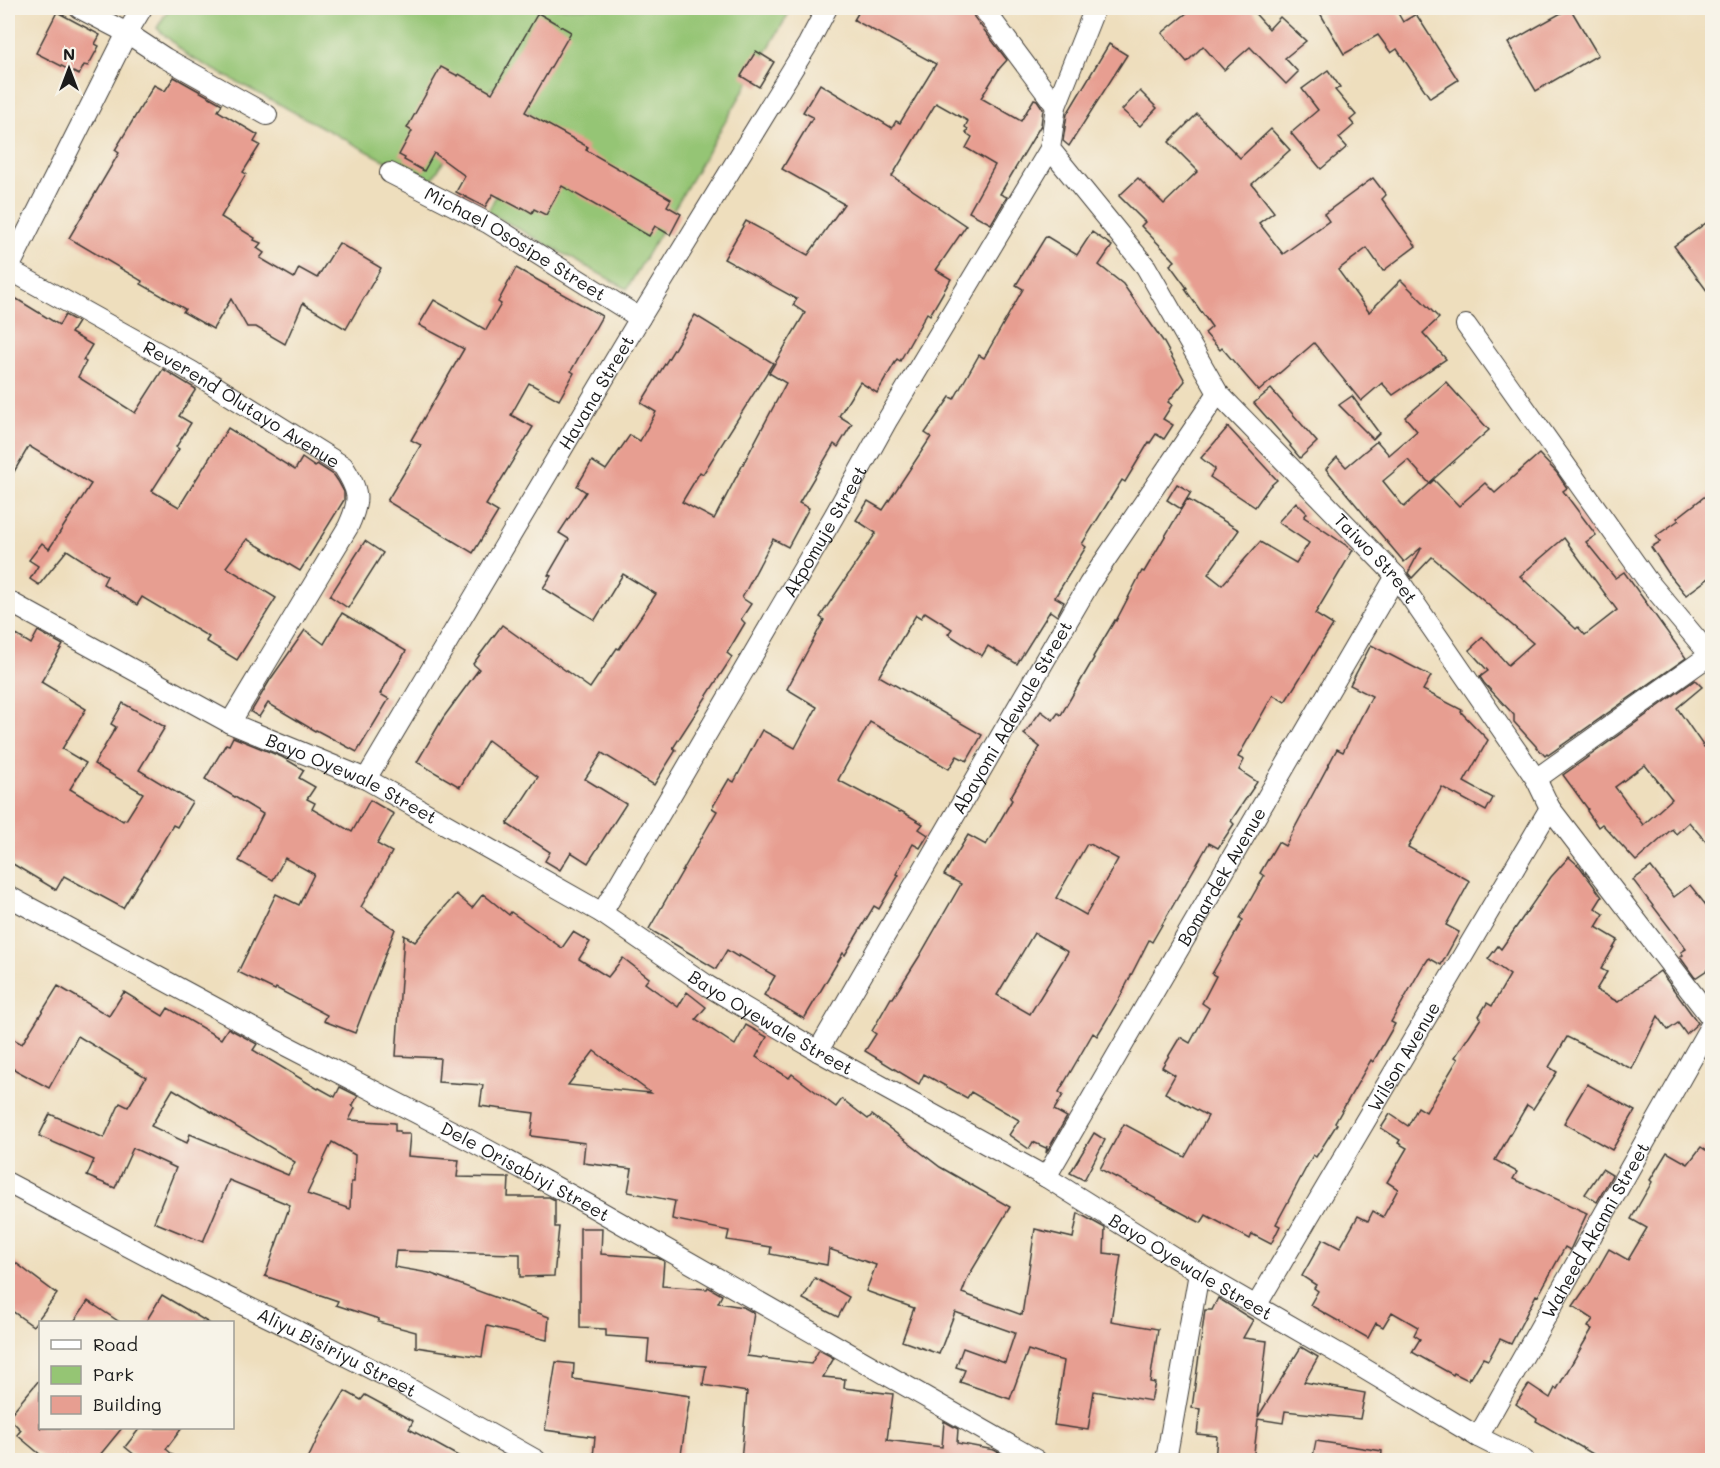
<svg xmlns="http://www.w3.org/2000/svg" width="1720" height="1468" font-family="Mali,sans-serif">
<style>
.green{fill:#95c574;stroke:#587048;stroke-width:1.5}
.building{fill:#e79e91;fill-rule:evenodd}
.lines{fill:none;stroke-linecap:round;stroke-linejoin:round}
.minor-casing{stroke:#3c3934;stroke-width:22}
.minor{stroke:#fff;stroke-width:20}
.labels{text-anchor:middle;dominant-baseline:central;stroke-width:4.5;stroke-linejoin:round;paint-order:stroke}
.street-label{font-size:18px;fill:#1c1c1c;stroke:#f7f3e8}
</style>
<rect width="100%" height="100%" fill="#f7f3e8"/>
<filter id="ink" filterUnits="userSpaceOnUse"><feTurbulence type="fractalNoise" baseFrequency=".0167" numOctaves="2"/><feDisplacementMap in="SourceGraphic" scale="12" xChannelSelector="R" yChannelSelector="G"/><feConvolveMatrix kernelMatrix="1 2 1 2 8 2 1 2 1" color-interpolation-filters="sRGB"/></filter>
<filter id="wash" filterUnits="userSpaceOnUse"><feTurbulence type="fractalNoise" baseFrequency=".008" numOctaves="4" result="noise"/><feDisplacementMap in="SourceGraphic" scale="24" xChannelSelector="R" yChannelSelector="G"/><feGaussianBlur stdDeviation="1.35" result="paint"/><feColorMatrix in="noise" values="0 0 0 0 0 0 0 0 0 0 0 0 0 0 0 0 0 1.4 0 .05"/><feComposite in="paint" operator="in"/></filter>
<g filter="url(#wash)">
<rect width="100%" height="100%" fill="#eedebd"/>
<polygon class="green" points="169,8 792,8 627,289 488,212 534,116 492,87 429,184 188,56 157,28"/>
<g id="blocks">
<g class="building">
<polygon points="861,8 971,8 974,17 1007,60 999,69 981,98 1021,121 1034,99 1037,100 1043,109 1041,125 1000,194 1007,197 991,224 969,212 995,165 966,148 972,137 966,133 968,129 965,127 968,121 936,103 892,176 966,226 936,270 951,279 930,315 927,313 900,361 897,359 877,393 860,382 839,416 852,424 838,447 834,444 799,503 809,508 788,547 773,539 742,598 751,604 741,619 745,623 727,653 732,657 673,748 676,750 654,785 602,753 585,779 626,804 588,863 571,852 560,870 545,861 550,852 507,824 538,777 488,740 460,787 417,762 443,718 479,669 473,664 502,625 590,688 617,648 619,649 656,594 623,574 595,620 543,588 551,576 548,575 569,539 559,533 586,492 577,486 592,461 606,470 630,435 640,441 656,412 641,403 695,315 773,363 703,474 700,472 682,502 714,519 786,383 769,373 805,313 793,305 797,299 724,259 746,221 808,255 844,204 782,169 813,117 803,112 820,84 892,128 896,121 900,123 936,64 854,20"/>
<polygon points="1193,8 1250,8 1269,29 1280,17 1306,41 1285,58 1298,72 1286,84 1250,47 1224,70 1203,46 1187,62 1162,33"/>
<polygon points="1317,8 1395,8 1403,22 1416,14 1458,80 1430,98 1397,49 1391,53 1378,35 1344,54"/>
<polygon points="1570,8 1598,55 1536,91 1508,43"/>
<polygon points="57,12 100,35 95,44 99,46 88,66 84,65 79,75 36,53"/>
<polygon points="538,13 571,32 525,112 588,147 586,150 671,199 667,206 681,214 670,235 655,226 649,236 562,186 546,215 534,209 532,213 522,207 521,209 493,194 485,207 456,192 465,176 434,153 424,171 404,160 405,158 399,155 412,131 407,128 441,67 458,76 459,74 492,93"/>
<polygon points="1109,44 1127,55 1069,146 1063,141 1067,114"/>
<polygon points="756,51 774,62 759,87 741,76"/>
<polygon points="1328,70 1340,87 1335,90 1356,115 1350,120 1354,125 1339,138 1347,147 1321,169 1291,133 1318,110 1302,89"/>
<polygon points="174,77 222,104 218,111 258,135 254,142 260,145 243,172 246,174 221,217 255,238 254,240 261,243 257,248 264,253 260,258 294,278 299,268 317,278 339,243 381,268 346,329 303,303 285,344 256,327 247,327 231,299 213,329 183,312 185,309 141,284 142,281 69,238 119,153 115,150 154,85 165,91"/>
<polygon points="1140,91 1157,108 1140,126 1122,110"/>
<polygon points="1197,114 1240,158 1271,129 1290,150 1252,184 1274,212 1259,223 1283,254 1329,221 1324,214 1373,178 1386,195 1382,199 1416,246 1383,271 1367,248 1338,270 1369,312 1401,280 1439,318 1423,333 1446,359 1393,395 1382,383 1361,401 1314,343 1259,391 1222,348 1220,350 1205,333 1212,327 1185,289 1187,288 1170,265 1175,261 1141,226 1145,222 1119,196 1138,178 1164,204 1198,171 1169,142"/>
<polygon points="1713,218 1713,299 1674,246"/>
<polygon points="1092,232 1112,246 1099,265 1123,284 1163,341 1185,381 1168,402 1172,405 1163,419 1173,425 1164,439 1156,434 1150,443 1149,442 1125,482 1122,480 1082,544 1086,547 1055,597 1064,602 1057,616 1050,611 1017,664 988,646 982,656 948,634 952,629 925,612 921,618 916,615 879,676 982,735 967,761 957,756 949,769 896,738 897,737 870,722 838,780 870,797 871,796 900,812 901,811 923,824 919,829 928,835 920,848 913,844 896,874 899,875 879,909 874,906 845,955 843,953 804,1019 764,995 775,976 739,955 738,957 727,950 716,969 649,929 717,811 712,808 729,779 734,782 762,730 795,748 817,707 787,689 824,620 820,617 876,533 856,520 868,501 883,510 931,437 925,433 950,397 954,399 979,355 984,358 1023,289 1016,285 1046,236 1077,255"/>
<polygon points="516,268 602,316 571,371 574,373 559,400 529,383 511,415 533,427 486,505 498,512 473,553 387,501 421,445 411,440 464,349 419,325 434,300 486,330 501,304 498,302"/>
<polygon points="15,298 59,325 65,315 78,322 71,333 92,345 83,360 86,362 78,377 135,413 163,369 196,389 179,416 191,423 176,447 179,449 152,491 179,507 228,428 295,470 302,458 315,467 317,464 334,475 338,481 344,492 344,500 300,571 247,539 226,567 276,598 237,660 206,641 209,637 142,597 137,605 103,584 107,576 67,550 39,585 30,579 38,566 29,560 42,543 49,549 91,484 29,446 8,482 8,310"/>
<path d="M1446,382l43,48 -60,53 -21,-23 -25,21 21,26 30,-27 25,26 26,-23 10,10 44,-39 18,19 10,15 -4,3 33,44 -10,7 29,36 9,-6 62,86 -138,97 -1,-1 -2,2 -31,-34v-7l-30,-32 -4,-6 8,-6 -19,-21 14,-13 25,28 25,-22 -101,-86 -20,21 -4,-5 14,-26 -18,15 -78,-93 11,-12 9,10 31,-26 12,14 28,-24 -12,-14zM1564,538l53,72 -32,25 -7,-8 -2,2 -56,-53z"/>
<polygon points="1271,389 1317,442 1300,458 1290,446 1291,445 1254,403"/>
<polygon points="1352,396 1379,433 1373,439 1339,405"/>
<polygon points="1228,427 1277,480 1269,487 1255,507 1210,477 1215,469 1201,458"/>
<polygon points="1177,484 1191,492 1181,509 1167,500"/>
<polygon points="1713,490 1713,575 1686,595 1669,574 1651,547 1660,542 1656,536 1679,520 1677,518"/>
<path d="M1187,499l52,31 -31,44 14,11 38,-43 36,21 13,-20 -31,-21 18,-20 11,11 -3,4 49,33 -38,64 18,11 -48,77 -12,-7 -35,62 6,3 -5,10 18,12 -26,39 3,3 -16,24 -9,-5 -57,99 -3,-2 -31,61 -21,35 -4,-3 -34,59 4,3 -9,15 13,7 -21,36 1,-7 -1,2 -13,-6 -4,7 -20,-14 10,-15 -48,-28 -4,6 -43,-24 -5,10 -54,-33 11,-17 -4,-3 19,-33h2l26,-41 42,-73 -17,-9 24,-40 18,10 26,-45 -2,-2 30,-51 -16,-13 17,-23 12,9 5,-7 3,2 33,-57 -1,-1 22,-37 1,1 26,-50 2,1zM1087,844h3l28,15 -32,56 -30,-17zM1034,933l34,19 -38,62 -33,-19z"/>
<polygon points="365,541 383,553 348,608 330,596"/>
<polygon points="342,613 406,651 380,694 389,699 357,752 316,730 315,731 268,703 259,717 251,712 270,680 305,630 324,644"/>
<polygon points="8,630 31,644 38,631 63,645 41,682 86,709 62,749 86,763 70,789 123,821 124,819 126,820 143,793 94,764 116,727 111,724 123,703 165,727 139,770 192,802 177,827 173,825 123,908 64,876 56,890 8,861"/>
<polygon points="1371,645 1431,676 1423,690 1462,710 1461,712 1488,740 1464,782 1493,798 1486,811 1442,787 1408,847 1470,881 1446,925 1459,932 1441,965 1429,958 1425,964 1424,964 1391,1022 1395,1024 1373,1062 1371,1060 1335,1123 1337,1124 1316,1157 1313,1155 1283,1211 1276,1224 1280,1226 1271,1244 1252,1234 1250,1239 1206,1215 1201,1223 1100,1169 1124,1124 1185,1157 1208,1116 1165,1093 1175,1075 1162,1067 1180,1037 1190,1043 1209,1008 1202,1003 1216,976 1212,974 1243,920 1240,918 1264,876 1260,873 1278,842 1285,846 1337,749 1343,752 1372,696 1350,685"/>
<path d="M1695,680l7,7 -25,21 27,39 9,-7v110l-24,-28 -13,12 -4,-5 -36,32 -34,-37 -4,3 -11,-16 1,-2 -25,-34zM1645,765l27,34 -29,26 -28,-38z"/>
<polygon points="233,737 282,757 304,770 299,778 315,787 307,799 315,803 312,809 352,832 370,800 394,814 377,844 392,852 361,907 395,929 355,1033 324,1021 327,1015 276,988 275,990 238,972 276,894 299,905 314,874 285,858 273,880 239,861 263,814 205,779 226,744 229,745"/>
<polygon points="1569,857 1580,867 1602,897 1595,908 1604,914 1596,927 1618,940 1601,969 1607,972 1596,990 1618,1002 1660,971 1698,1023 1686,1034 1678,1023 1668,1030 1658,1016 1632,1069 1567,1037 1549,1067 1557,1072 1533,1109 1527,1105 1495,1160 1517,1172 1513,1179 1587,1213 1570,1250 1565,1247 1538,1296 1536,1295 1511,1344 1500,1339 1488,1360 1483,1358 1471,1378 1469,1377 1468,1380 1454,1373 1453,1375 1412,1352 1420,1339 1414,1335 1418,1327 1392,1312 1383,1327 1376,1323 1368,1338 1310,1305 1318,1291 1314,1288 1316,1285 1302,1276 1323,1239 1340,1248 1358,1216 1368,1221 1373,1211 1383,1217 1398,1189 1387,1182 1407,1148 1398,1143 1400,1140 1381,1128 1390,1114 1408,1126 1418,1107 1426,1112 1458,1059 1455,1057 1481,1018 1479,1016 1487,1003 1492,1006 1510,975 1488,959 1498,946 1501,949 1551,877"/>
<polygon points="1651,867 1674,897 1690,885 1713,914 1713,966 1695,978 1680,957 1683,955 1681,952 1686,949 1633,880"/>
<path d="M456,894l16,14 11,-14 26,21 2,-3 51,36 11,-16 17,10 -11,17 29,18 15,-19 26,20 -4,5 33,24 9,-15 19,15 -10,12 39,26 11,-20 21,12 -11,20 33,21 3,-4 44,33 6,-8 26,20 4,-4 68,52 70,40 -42,70 -6,16 60,22 13,-86 38,9 5,-25 27,15 -1,25 17,2 -10,66 47,8 -8,53 5,1 -4,18 -57,-10 -6,39 -34,-5 10,-64 -12,-3 -24,-8 -18,49 -50,-17 5,-12 -9,-3 7,-19 42,15 10,-30 -60,-21 -16,42 -37,-13 12,-33 -48,-17 10,-26 -47,-16 -2,16 -57,-11 1,-7 -44,-7 2,-9 -57,-12 3,-18 -47,-9 4,-23 -49,-6 2,-20 -54,-7 3,-23 -54,-7 3,-21 -45,-3 2,-24 -44,-2 8,-121 11,7zM594,1051l57,42 -83,-8z"/>
<path d="M58,986l51,30 15,-24 39,24 5,-8 53,31 7,-11 29,16 -4,6 65,39 1,-1 16,9 5,-10 18,9 -6,10 3,2 -6,12 46,3v8h5v3h10l-2,22 51,4 -2,17 52,1 -1,19h41l6,3v27h4l-5,49 -34,1v-23l-124,-3 -2,16 35,6 120,44 -2,23 -60,-14 -5,31 -66,-10v-15l-38,-10 1,-3 -43,-14 2,-4 -73,-25 25,-71 -61,-25 -26,62 -49,-20 22,-54 -43,-20 -18,40 -28,-12 7,-16 -55,-24 11,-22 54,24 16,-35 8,4 18,-30 -68,-41 -29,52 -41,-22v-30l14,8zM173,1089l122,73 -7,13 -98,-41 -3,9 -36,-17zM332,1142l23,13 -1,27h-3l-1,27 -43,-15z"/>
<polygon points="1587,1084 1635,1111 1612,1150 1564,1123"/>
<polygon points="1094,1133 1105,1140 1084,1180 1070,1173"/>
<polygon points="1701,1147 1713,1155 1713,1461 1605,1461 1536,1421 1537,1419 1516,1404 1529,1384 1550,1398 1555,1388 1557,1389 1592,1329 1588,1327 1593,1319 1573,1306 1587,1286 1588,1286 1609,1249 1628,1260 1647,1228 1631,1219 1652,1182 1650,1180 1667,1152 1688,1164"/>
<polygon points="1602,1169 1612,1175 1597,1202 1585,1194"/>
<polygon points="580,1228 602,1228 601,1254 658,1258 664,1261 662,1286 707,1289 708,1287 722,1295 718,1303 743,1307 754,1313 747,1356 811,1364 819,1350 834,1358 823,1377 845,1379 844,1388 893,1394 887,1440 942,1447 944,1421 958,1429 957,1443 994,1450 1007,1457 1007,1461 741,1461 747,1392 703,1385 706,1366 647,1362 649,1339 606,1336 606,1329 580,1328"/>
<polygon points="8,1257 57,1294 33,1326 8,1308"/>
<polygon points="815,1278 849,1297 838,1317 803,1299"/>
<polygon points="162,1295 209,1323 145,1323"/>
<polygon points="1218,1298 1253,1320 1243,1338 1267,1341 1258,1417 1301,1347 1318,1357 1304,1382 1365,1393 1360,1419 1285,1411 1283,1423 1258,1419 1253,1461 1215,1461 1217,1436 1197,1434 1200,1409 1192,1408 1205,1310 1212,1310"/>
<polygon points="88,1301 121,1323 73,1323"/>
<polygon points="556,1362 574,1364 573,1379 690,1396 680,1461 623,1461 593,1457 595,1437 545,1430"/>
<polygon points="40,1379 40,1428 122,1428 95,1461 48,1461 17,1435 21,1430 8,1417"/>
<polygon points="345,1391 361,1400 365,1395 413,1421 409,1429 467,1461 307,1461 321,1431"/>
<polygon points="140,1428 182,1428 166,1449 180,1461 142,1461 125,1447"/>
<polygon points="1316,1441 1382,1451 1381,1461 1312,1461"/>
</g>
</g>
</g>
<g filter="url(#ink)">
<use href="#blocks" fill-opacity="0" stroke="#3c3934" stroke-width="1.5"/>
<g class="lines">
<g class="minor-casing">
<g id="minor">
<polyline points="79,8 127,33 165,58 267,115"/>
<polyline points="983,8 1056,106"/>
<path id="s1" d="M1095,8l-39,98 -6,43 96,118 72,126 178,183 140,203 14,29 162,211"/>
<path id="s2" d="M390,173l98,50 152,95"/>
<path id="s3" d="M8,269l183,102 152,95c16,25 18,33 5,61l-118,196"/>
<polyline points="8,270 127,33 142,8"/>
<polyline points="1466,325 1647,580 1710,655 1536,779"/>
<path id="s4" d="M8,601l222,122 136,56 236,134 106,73 110,65 228,126 153,96 149,86 130,78 46,23"/>
<path id="s5" d="M366,779l274,-461 168,-274 19,-36"/>
<path id="s6" d="M8,896l267,144 196,101 118,64 447,255"/>
<path id="s7" d="M602,913l232,-397 54,-97 162,-270"/>
<path id="s8" d="M818,1051l271,-467 129,-191"/>
<path id="s9" d="M1046,1177l350,-601"/>
<path id="s10" d="M8,1183l186,98 103,50 106,54 133,75"/>
<path id="s11" d="M1256,1306l294,-498"/>
<path id="s12" d="M1478,1437l234,-414"/>
<polyline points="1166,1460 1199,1273"/>
</g>
</g>
<use href="#minor" class="minor"/>
</g>
</g>
<g class="labels">
<g class="street-label">
<text stroke="none"><textPath href="#s2" startOffset="144">Michael Ososipe Street</textPath></text>
<text stroke="none"><textPath href="#s5" startOffset="450">Havana Street</textPath></text>
<text stroke="none"><textPath href="#s3" startOffset="270">Reverend Olutayo Avenue</textPath></text>
<text stroke="none"><textPath href="#s7" startOffset="442">Akpomuje Street</textPath></text>
<text stroke="none"><textPath href="#s1" startOffset="675">Taiwo Street</textPath></text>
<text stroke="none"><textPath href="#s8" startOffset="386">Abayomi Adewale Street</textPath></text>
<text stroke="none"><textPath href="#s4" startOffset="387">Bayo Oyewale Street</textPath></text>
<text stroke="none"><textPath href="#s9" startOffset="348">Bomardek Avenue</textPath></text>
<text stroke="none"><textPath href="#s4" startOffset="873">Bayo Oyewale Street</textPath></text>
<text stroke="none"><textPath href="#s11" startOffset="290">Wilson Avenue</textPath></text>
<text stroke="none"><textPath href="#s6" startOffset="586">Dele Orisabiyi Street</textPath></text>
<text stroke="none"><textPath href="#s12" startOffset="238">Waheed Akanni Street</textPath></text>
<text stroke="none"><textPath href="#s4" startOffset="1359">Bayo Oyewale Street</textPath></text>
<text stroke="none"><textPath href="#s10" startOffset="370">Aliyu Bisiriyu Street</textPath></text>
</g>
</g>
<rect width="1720" height="1468" fill="none" stroke="#f7f3e8" stroke-width="30"/>
<rect x="39" y="1321" width="195" height="108" fill="#f7f3e8" stroke="#9f9d96" stroke-width="1.5"/>
<rect x="51" y="1340" width="30" height="9" fill="#ffffff" stroke="#9f9d96" stroke-width="1.5"/>
<text x="93" y="1351" font-size="18" fill="#1c1c1c">Road</text>
<rect x="51" y="1366" width="30" height="18" fill="#95c574" stroke="#9f9d96" stroke-width="1.5"/>
<text x="93" y="1381" font-size="18" fill="#1c1c1c">Park</text>
<rect x="51" y="1396" width="30" height="18" fill="#e79e91" stroke="#9f9d96" stroke-width="1.5"/>
<text x="93" y="1411" font-size="18" fill="#1c1c1c">Building</text>
<g transform="translate(69 69)" stroke="#f7f3e8" stroke-width="4.5" paint-order="stroke">
<path d="M0-4.5L10 22L0 15L-10 22Z" fill="#1c1c1c"/>
<text y="-9" font-size="16" font-weight="bold" text-anchor="middle" fill="#1c1c1c">N</text>
</g>
</svg>
